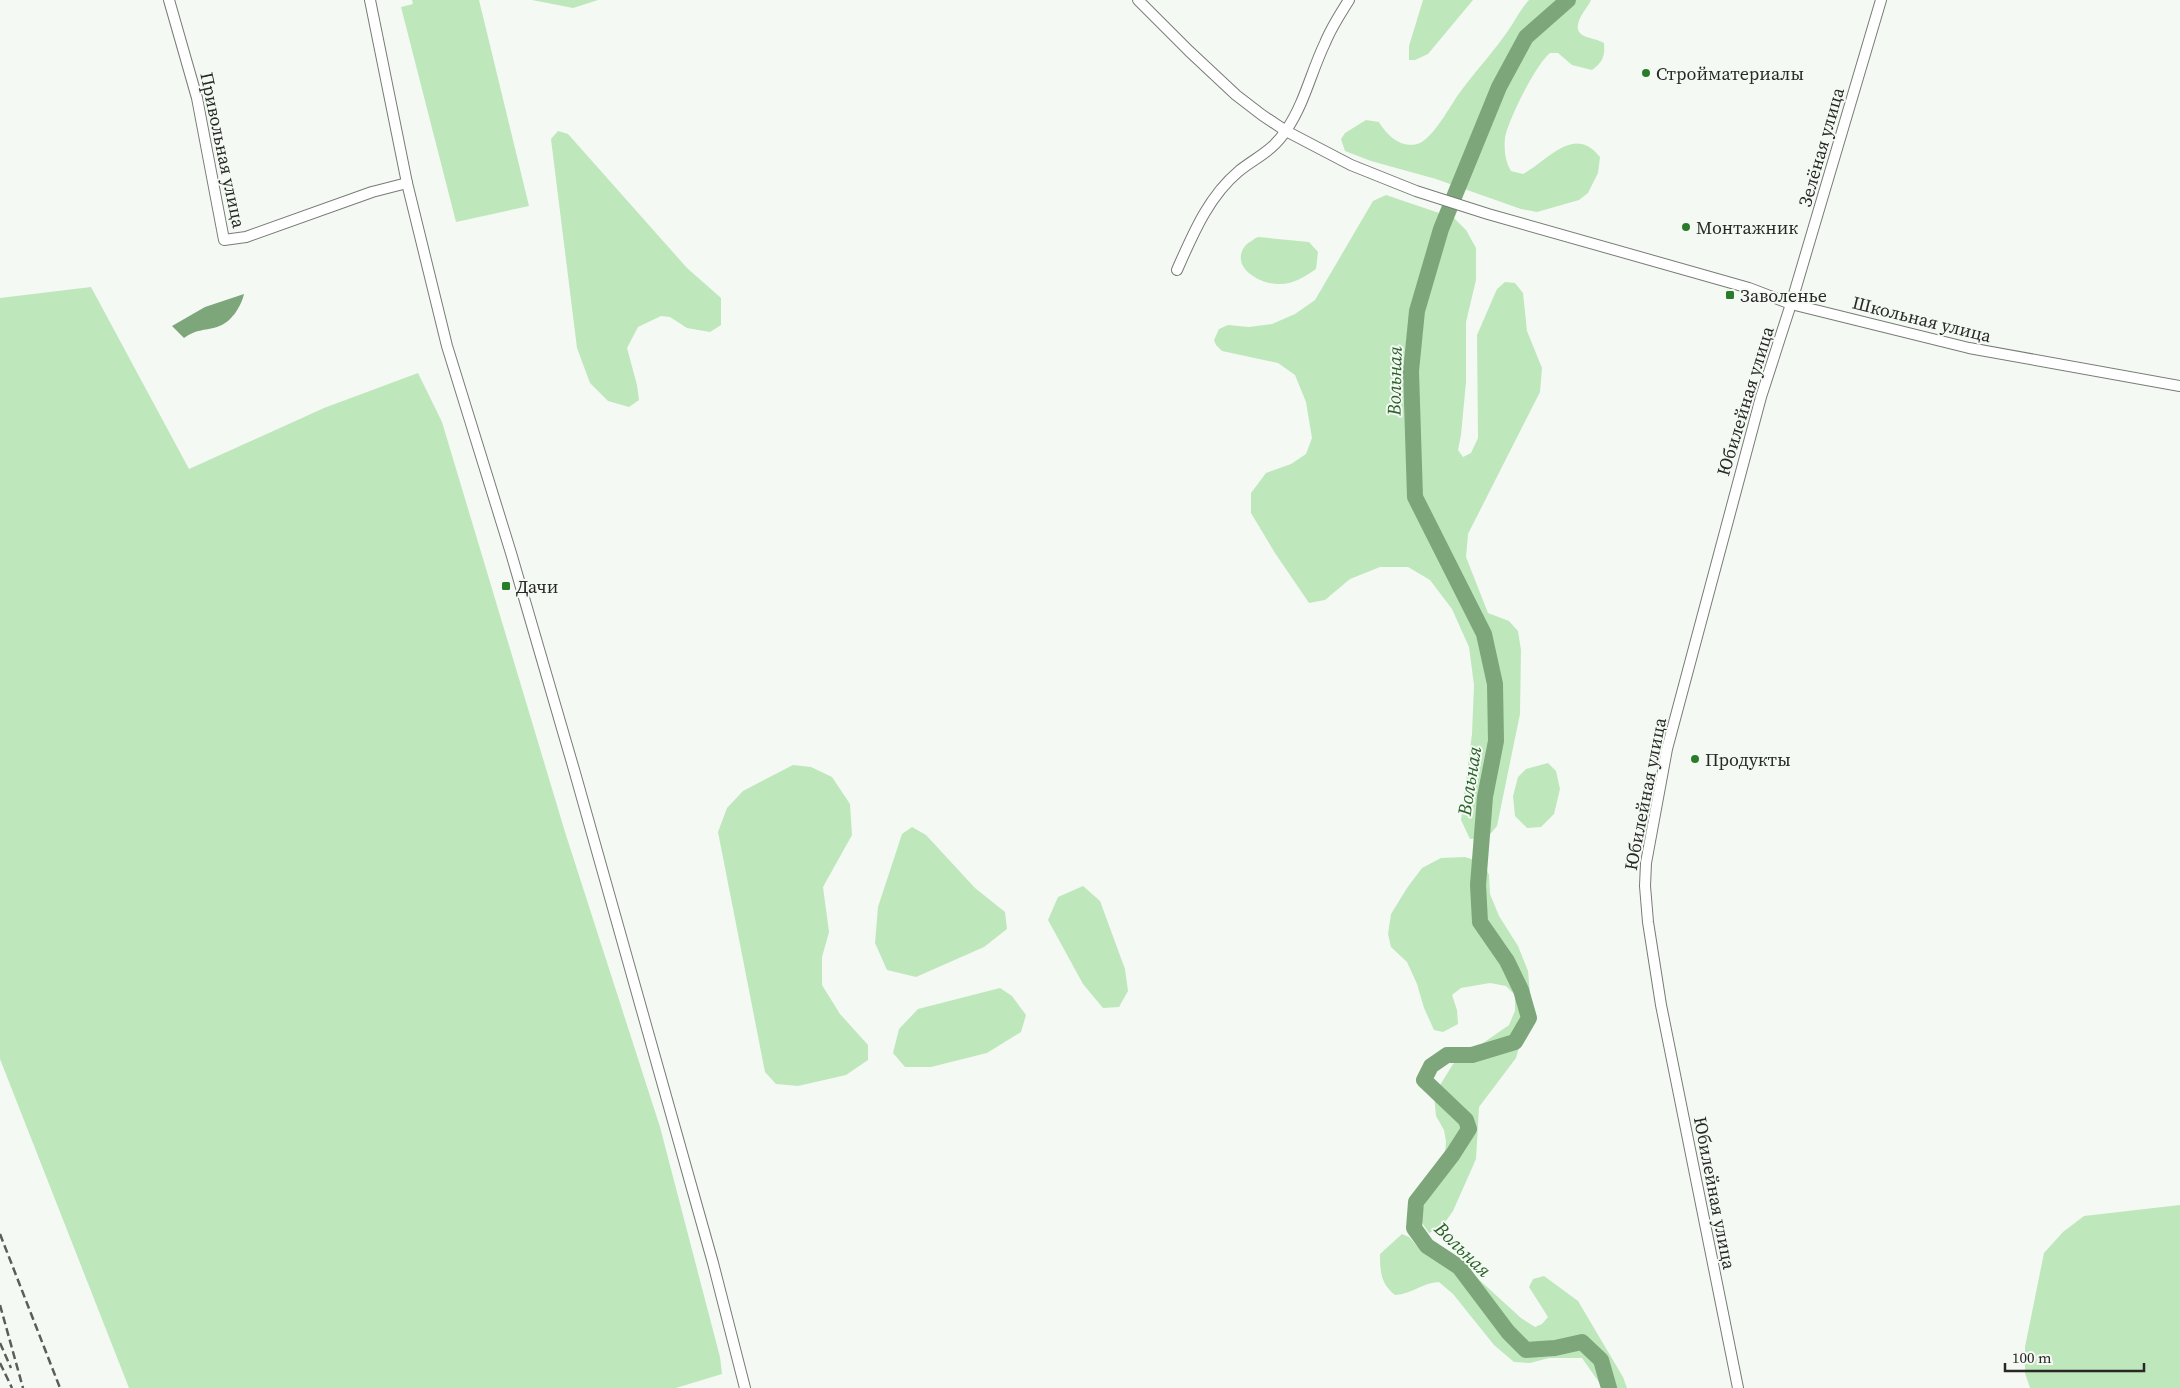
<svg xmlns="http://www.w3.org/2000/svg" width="2180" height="1388" font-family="'Source Serif 4',serif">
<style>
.green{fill:#bfe7bc}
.water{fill:#7da77a}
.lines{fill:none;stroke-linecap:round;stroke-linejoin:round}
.river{stroke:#7da77a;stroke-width:16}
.minor-casing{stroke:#777c77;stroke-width:12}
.minor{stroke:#fff;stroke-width:10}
.rail{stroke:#5b5d5a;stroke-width:2.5;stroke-dasharray:8 4;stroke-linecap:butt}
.poi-dot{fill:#297d2a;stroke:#f4f9f4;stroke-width:2}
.labels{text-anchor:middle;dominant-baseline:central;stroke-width:4;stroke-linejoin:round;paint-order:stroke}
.poi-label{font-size:18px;fill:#282927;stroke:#f4f9f4;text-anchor:start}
.street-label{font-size:18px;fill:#282927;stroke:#f4f9f4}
.water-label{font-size:19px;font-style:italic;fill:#286227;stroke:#f4f9f4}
</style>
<rect width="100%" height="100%" fill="#f4f9f4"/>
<g class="green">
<polygon points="412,0 479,0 529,206 456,222 401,7 413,4"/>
<polygon points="532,0 598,0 573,8"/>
<polygon points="1423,0 1473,0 1428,54 1415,60 1409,60 1409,46"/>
<path d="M1529,0h62c-4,9 -23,28 -7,36 7,3 13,3 20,7 1,13 -1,19 -12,27l-20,-5 -14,-12h-8c-14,11 -42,67 -45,85 -1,12 0,23 6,33l12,3c26,-14 51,-50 77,-17l-2,16 -10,20 -9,7 -42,12 -16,-3 -85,-30 -65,-18 -26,-10 -4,-12 4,-6 21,-13 13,2c8,14 24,28 41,21 14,-7 29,-35 38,-48 15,-21 32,-39 47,-60 9,-12 14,-24 24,-35z"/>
<polygon points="558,131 568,134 687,268 721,298 721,325 710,332 687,328 670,317 661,316 638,327 627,348 637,385 639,400 629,407 608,401 590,383 577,348 551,139"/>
<polygon points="1386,195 1454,218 1466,230 1476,248 1476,280 1466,322 1466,382 1461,435 1458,450 1463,457 1471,453 1478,438 1477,335 1497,289 1505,282 1515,283 1523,293 1527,331 1542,368 1540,392 1468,534 1466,557 1488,613 1509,621 1518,631 1521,650 1520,714 1497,826 1487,838 1470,839 1461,820 1472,734 1474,685 1469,647 1452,609 1430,580 1408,567 1380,567 1350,579 1325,600 1309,603 1275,553 1251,513 1251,493 1266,473 1291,464 1306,454 1312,438 1306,402 1295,375 1278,363 1222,351 1216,345 1214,340 1219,329 1228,325 1249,327 1272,324 1295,314 1315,300 1373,201"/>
<path d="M1258,237l51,5 9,10 -2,17c-12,8 -22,15 -36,15 -18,1 -51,-16 -35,-38 3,-3 9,-7 13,-9z"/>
<polygon points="91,287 189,469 324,408 418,373 442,422 565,832 660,1127 720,1357 722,1374 676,1388 129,1388 0,1059 0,298"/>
<polygon points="1548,763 1556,771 1560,789 1554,814 1541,827 1527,828 1515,816 1513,796 1518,777 1526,769"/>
<polygon points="793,765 811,767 832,777 850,804 852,835 823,887 829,932 822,957 822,985 840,1014 868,1045 868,1060 846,1075 798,1086 776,1084 765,1072 718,832 727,808 743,791"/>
<polygon points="912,827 926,835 975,888 1005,912 1007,929 984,947 916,977 887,970 875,943 878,907 902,834"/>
<polygon points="1465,857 1484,863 1489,875 1490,894 1499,916 1518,946 1528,971 1531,1004 1516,1058 1479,1107 1476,1159 1453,1211 1441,1228 1429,1233 1418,1217 1444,1167 1446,1141 1444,1130 1436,1116 1434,1095 1453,1064 1509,1025 1515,1011 1515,995 1506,986 1490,983 1461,988 1452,995 1457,1010 1458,1024 1443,1032 1434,1030 1424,1008 1417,984 1407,962 1391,947 1388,934 1391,914 1407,888 1422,868 1441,858"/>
<polygon points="1083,886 1100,901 1125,969 1128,991 1119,1007 1103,1008 1083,984 1048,920 1058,897"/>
<polygon points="1000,988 1012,996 1026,1015 1021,1032 987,1053 931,1067 905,1067 893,1053 899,1029 918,1009"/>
<polygon points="2180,1205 2180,1388 2030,1388 2025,1373 2025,1347 2044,1253 2063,1232 2084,1216"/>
<path d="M1402,1234l7,3 8,9 26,4 9,5 69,63 14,9 7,-3 6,-7 -19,-30 4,-8 11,-3 34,25 45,76 4,11h-24l-21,-30h-33l-19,5 -16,-1 -20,-17 -41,-51 -14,-12c-17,1 -27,12 -44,13 -14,-11 -15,-23 -15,-41z"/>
</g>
<path class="water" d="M244,294c-3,13 -13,29 -27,33 -14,4 -20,2 -33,11l-12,-12 33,-19z"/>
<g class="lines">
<polyline class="river" points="1568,0 1526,37 1499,87 1441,229 1417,311 1411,371 1415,497 1484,634 1495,684 1496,741 1485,797 1478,885 1480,922 1507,961 1521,990 1529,1018 1515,1042 1472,1055 1447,1055 1431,1066 1424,1080 1466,1120 1469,1129 1453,1154 1416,1202 1414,1228 1427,1246 1459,1267 1508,1332 1526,1350 1555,1348 1582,1342 1601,1360 1609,1388"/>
<g class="minor-casing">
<g id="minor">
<polyline points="169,0 197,98 224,240 246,237 372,192 407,183"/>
<polyline points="370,0 407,183 447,346 511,553 575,773 713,1263 745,1388"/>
<polyline points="1138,0 1189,51 1236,95 1262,115 1286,131 1351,165 1416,191 1488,214 1749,288 1791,304 1969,348 2180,386"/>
<path d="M1177,270c16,-36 31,-73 62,-99 19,-15 33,-19 48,-42 18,-27 24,-57 38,-86 6,-15 15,-29 24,-43"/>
<polyline points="1738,1388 1661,1005 1648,922 1645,886 1646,863 1667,749 1761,397 1791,304 1881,0"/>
</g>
</g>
<use href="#minor" class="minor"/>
<g class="rail">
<polyline points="0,1234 60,1388"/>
<polyline points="0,1305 23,1388"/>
<polyline points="0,1343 11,1368"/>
<polyline points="0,1363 12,1388"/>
</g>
</g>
<g class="poi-dot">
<circle cx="1646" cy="73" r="5"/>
<circle cx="1686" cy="227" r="5"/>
<rect x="1725" y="290" width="10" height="10" rx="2.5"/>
<rect x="501" y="581" width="10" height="10" rx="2.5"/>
<circle cx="1695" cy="759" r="5"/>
</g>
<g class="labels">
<g class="poi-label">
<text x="1656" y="73">Стройматериалы</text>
<text x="1696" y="227">Монтажник</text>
<text x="1740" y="295">Заволенье</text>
<text x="516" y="586">Дачи</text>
<text x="1705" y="759">Продукты</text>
</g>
<g class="street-label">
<text transform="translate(1821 147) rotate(-74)">Зелёная улица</text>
<text transform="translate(223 150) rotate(78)">Привольная улица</text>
<text transform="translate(1922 319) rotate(14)">Школьная улица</text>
<text transform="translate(1745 401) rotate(-73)">Юбилейная улица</text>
<text transform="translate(1645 794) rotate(-79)">Юбилейная улица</text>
<text transform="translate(1715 1193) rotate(79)">Юбилейная улица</text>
</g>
<g class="water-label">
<text transform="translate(1394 381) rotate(-89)">Вольная</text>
<text transform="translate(1469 781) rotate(-81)">Вольная</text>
<text transform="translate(1463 1249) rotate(44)">Вольная</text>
</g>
</g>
<path d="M2005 1363v8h139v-8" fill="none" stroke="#282927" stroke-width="2.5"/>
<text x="2012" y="1363" font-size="15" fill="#282927" stroke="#f4f9f4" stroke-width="4" paint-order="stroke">100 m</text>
</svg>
